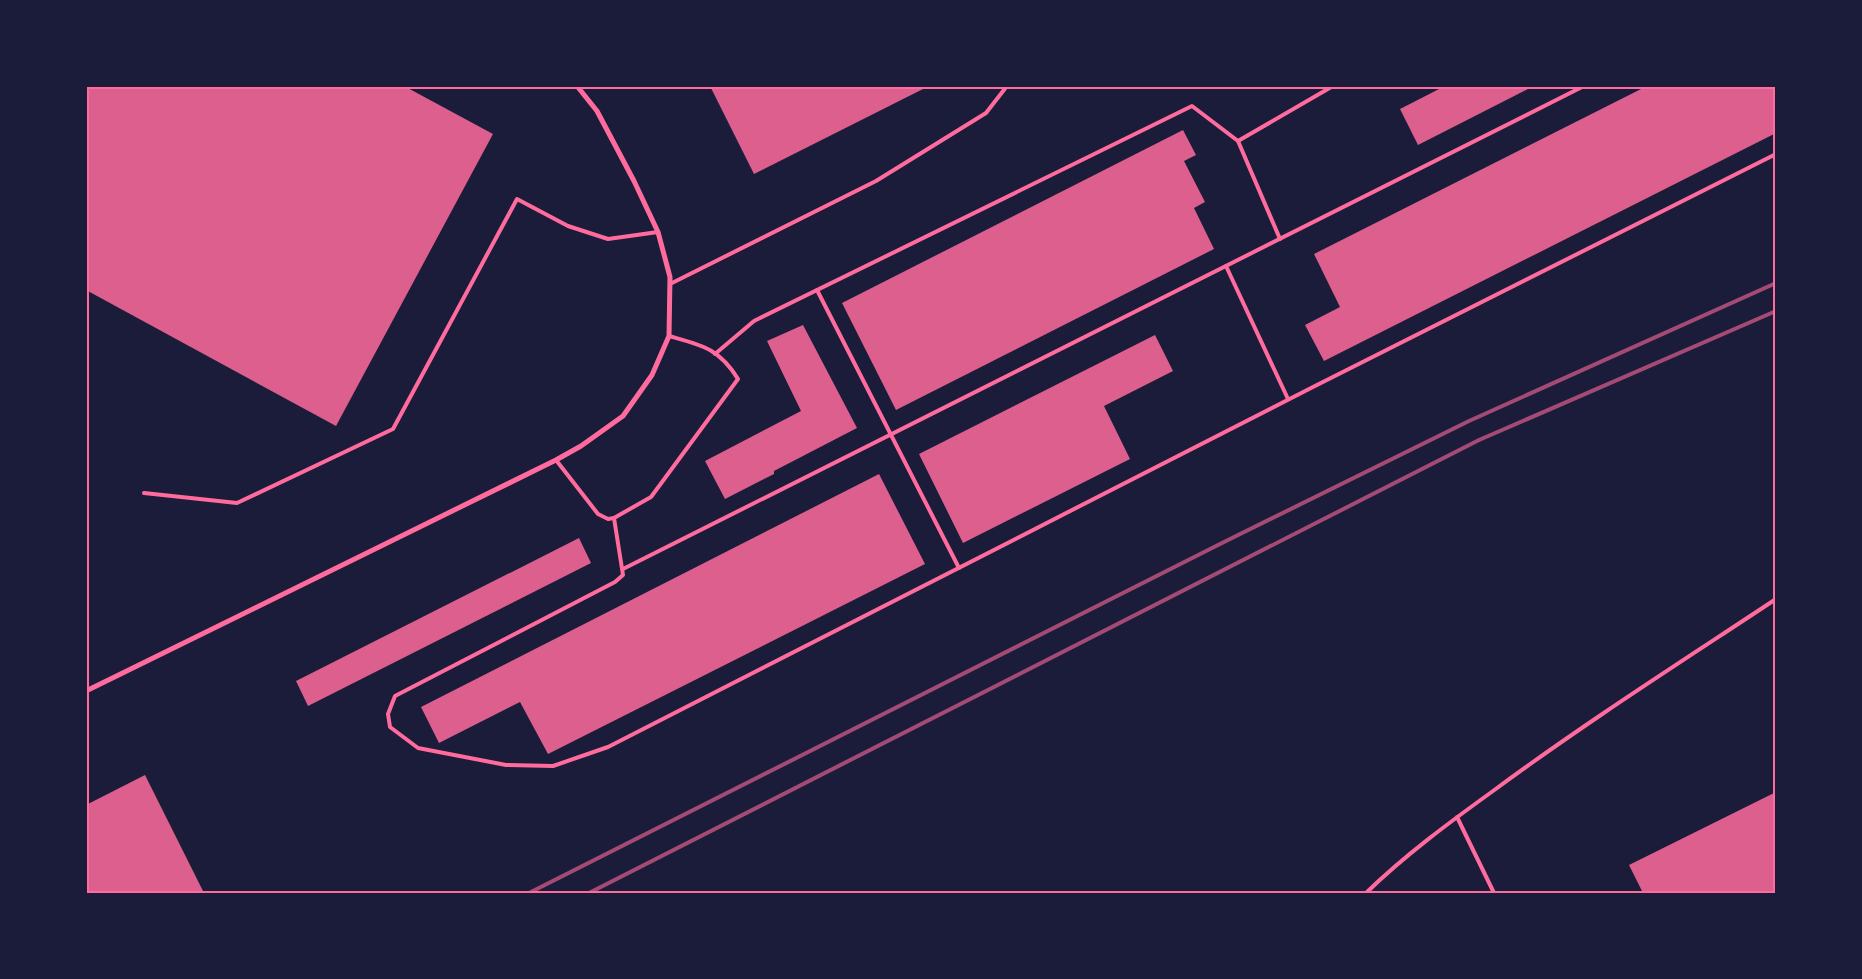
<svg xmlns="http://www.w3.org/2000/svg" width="1862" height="979" font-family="Figtree,sans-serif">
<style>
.building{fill:#dd5f8e}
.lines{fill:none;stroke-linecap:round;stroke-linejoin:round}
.service{stroke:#ff6b9d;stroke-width:4}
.minor{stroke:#ff6b9d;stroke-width:5}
.rail{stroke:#a44b75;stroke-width:4}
.neatline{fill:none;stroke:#ff6b9d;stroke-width:2}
</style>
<rect width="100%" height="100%" fill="#1b1b3a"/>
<g class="building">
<polygon points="86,86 404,86 493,134 336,426 86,290"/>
<polygon points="710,86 929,86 754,174"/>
<polygon points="1445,86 1534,86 1418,145 1400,109"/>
<polygon points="1647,86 1776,86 1776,133 1324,361 1305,325 1340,307 1314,254"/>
<polygon points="1183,130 1196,155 1184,161 1205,202 1194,208 1214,249 896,410 842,303"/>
<polygon points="803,325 857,428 774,471 774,474 725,499 705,461 801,411 767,341"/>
<polygon points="1155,335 1173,371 1104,406 1130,459 963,543 919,454"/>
<polygon points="879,474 925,564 548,754 520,702 439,743 421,707"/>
<polygon points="579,538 591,563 308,706 296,681"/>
<polygon points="145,775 204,893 86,893 86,805"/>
<polygon points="1776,792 1776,893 1643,893 1629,865"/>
</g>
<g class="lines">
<g class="service">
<polyline points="1238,141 1280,239"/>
<polyline points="1226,266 1288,399"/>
<polyline points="670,284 876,181 986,113 1007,86"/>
<polyline points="817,290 959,568"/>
<polyline points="715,354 754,321 1192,106 1238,141 1333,86"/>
<path d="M556,460l42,54 10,5 6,-1 37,-21 87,-118c-19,-31 -37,-34 -69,-43"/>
<polyline points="144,493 237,503 393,429 517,199 568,226 608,239 658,232"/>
<polyline points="614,518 623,575 615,582 395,696 388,714 390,727 418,748 506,765 553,766 608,747 1313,387 1776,154"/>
<polyline points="623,569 1584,86"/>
<polyline points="1457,817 1494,893"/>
<path d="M1366,893c39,-38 84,-71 127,-102 92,-68 188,-129 283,-192"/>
</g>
<polyline class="minor" points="86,691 556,460 581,446 623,416 652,375 669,336 670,277 658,232 634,181 597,111 577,86"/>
<g class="rail">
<polyline points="529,893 1222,543 1469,421 1776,283"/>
<polyline points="589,893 1479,440 1776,311"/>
</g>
</g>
<rect width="1862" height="979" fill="none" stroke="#1b1b3a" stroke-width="175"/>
<rect x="88" y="88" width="1686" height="804" class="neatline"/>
</svg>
